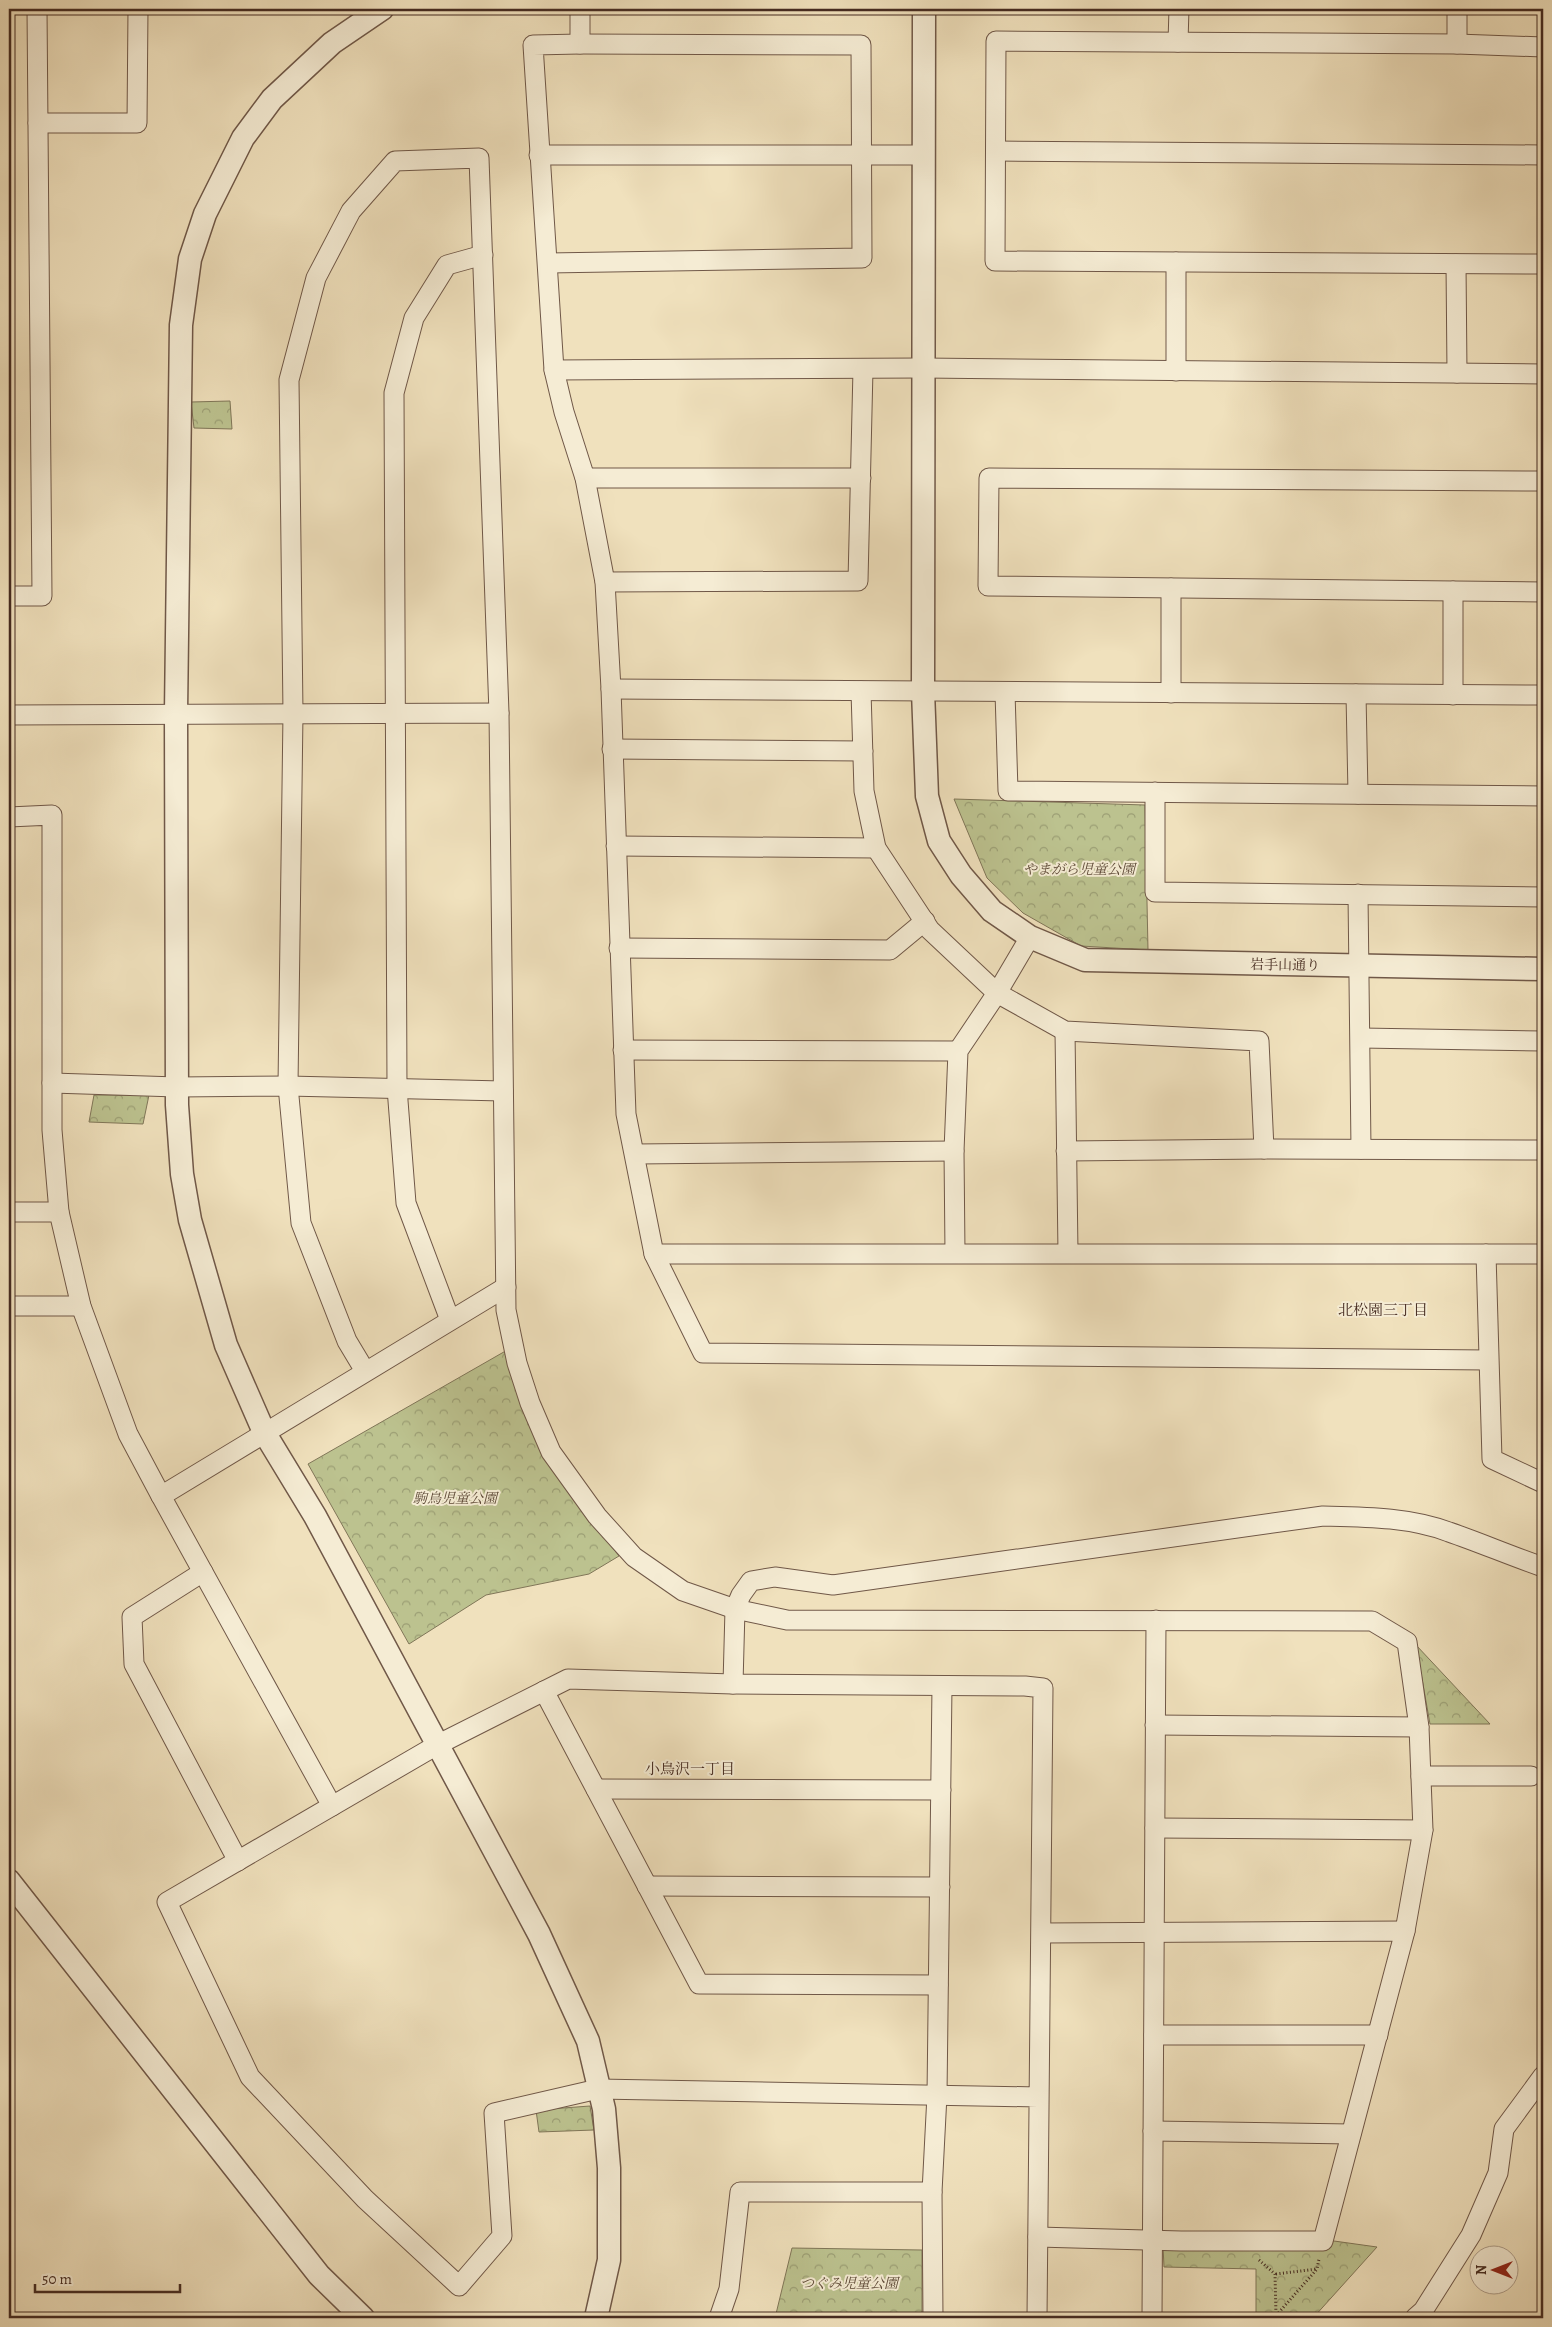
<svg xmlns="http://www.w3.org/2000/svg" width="1552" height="2327" font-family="Alegreya,'Noto Serif JP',serif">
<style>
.forest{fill:url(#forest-crowns);stroke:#807658}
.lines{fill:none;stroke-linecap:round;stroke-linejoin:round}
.minor-casing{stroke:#705848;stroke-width:21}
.tertiary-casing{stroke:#705848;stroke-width:25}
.path{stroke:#452b21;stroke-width:3;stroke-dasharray:1 2.5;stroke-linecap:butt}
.minor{stroke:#f5ecd4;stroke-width:19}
.tertiary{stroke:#f5ecd4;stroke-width:22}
.labels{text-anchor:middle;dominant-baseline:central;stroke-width:4;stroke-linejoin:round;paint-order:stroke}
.park-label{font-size:14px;font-style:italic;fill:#5d4937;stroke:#f5ecd4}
.street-label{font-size:14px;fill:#452b21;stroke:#f5ecd4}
.neighbourhood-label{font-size:15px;fill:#452b21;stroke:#f5ecd4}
</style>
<defs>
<pattern id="forest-crowns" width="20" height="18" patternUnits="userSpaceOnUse" patternTransform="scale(1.25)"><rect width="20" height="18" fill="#bcc28f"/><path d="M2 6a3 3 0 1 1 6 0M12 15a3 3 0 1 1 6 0" fill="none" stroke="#9b9e74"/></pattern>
</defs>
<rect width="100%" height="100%" fill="#f0e1bd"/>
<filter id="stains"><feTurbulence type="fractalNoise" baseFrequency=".004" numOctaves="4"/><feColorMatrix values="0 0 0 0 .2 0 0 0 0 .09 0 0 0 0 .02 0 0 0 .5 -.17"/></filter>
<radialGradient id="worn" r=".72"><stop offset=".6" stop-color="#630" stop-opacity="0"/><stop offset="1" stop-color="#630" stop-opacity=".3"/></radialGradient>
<g class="forest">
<polygon points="230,401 232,429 194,428 191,402"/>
<polygon points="954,799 1145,805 1148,950 1081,946 1023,913 987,878"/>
<polygon points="94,1095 149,1095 143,1124 89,1122"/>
<polygon points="509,1349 588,1516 619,1556 589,1574 486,1595 409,1644 308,1464"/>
<polygon points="1416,1645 1490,1724 1430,1724"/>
<polygon points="590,2106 594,2130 539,2132 536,2110"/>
<polygon points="1181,2241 1334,2241 1377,2247 1313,2318 1256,2318 1256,2269 1164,2267 1163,2246"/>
<polygon points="792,2248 922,2250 922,2318 775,2318"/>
</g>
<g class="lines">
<g class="minor-casing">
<g id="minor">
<polyline points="580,9 580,44 533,45 554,370 564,412 585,478 605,582 611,689 626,1114 654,1254 1543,1254"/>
<polyline points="1457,9 1457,44"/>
<polyline points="1178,42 1179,9"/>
<polyline points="1543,47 1457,44 996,41 995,261 1543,264"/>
<polyline points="38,123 137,123 138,9"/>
<polyline points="996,151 1543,155"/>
<polyline points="539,155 923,155"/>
<polyline points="1176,262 1176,371"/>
<polyline points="548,263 862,258 861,45 580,44"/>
<polyline points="1456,264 1457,373"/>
<polyline points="554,370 922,368 1543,374"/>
<polyline points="585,478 861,478"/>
<polyline points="1543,481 989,478 988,586 1543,592"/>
<polyline points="605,582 858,581 863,369"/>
<polyline points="1171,588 1171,693"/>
<polyline points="1453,591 1453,695"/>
<polyline points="9,596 42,596 37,9"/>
<polyline points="611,689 1543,695"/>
<polyline points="861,691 864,791 876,848 930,930 997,993 1065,1031 1259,1041 1264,1149"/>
<polyline points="1005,692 1008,791 1543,796"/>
<polyline points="1356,694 1358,794"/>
<polyline points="9,715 499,713 506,1310 517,1363 530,1403 551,1452 597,1516 634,1557 683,1591 735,1609 787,1620 1372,1621 1407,1642 1419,1727 1423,1830 1405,1931"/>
<polyline points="612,749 863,751"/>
<polyline points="1155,792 1155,892 1543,897"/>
<polyline points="9,817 52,815 52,1130 59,1212"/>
<polyline points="616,846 876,848"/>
<polyline points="1358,894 1361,1149"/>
<polyline points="619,948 890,950 925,921"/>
<polyline points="1065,1031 1068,1253"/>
<polyline points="1361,1038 1543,1041"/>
<polyline points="623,1050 958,1051"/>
<polyline points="52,1083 177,1087 288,1086 503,1091"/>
<polyline points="1066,1151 1264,1149 1543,1150"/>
<polyline points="635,1154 954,1151"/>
<polyline points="9,1212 59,1212 81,1306 128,1434 161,1496 506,1287"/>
<polyline points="955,1253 954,1151 958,1051 997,993 1030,937"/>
<polyline points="654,1254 703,1353 1488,1360"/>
<polyline points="1486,1254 1492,1459 1543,1483"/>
<polyline points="9,1306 81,1306"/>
<polyline points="450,1320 406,1203 397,1088 394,393 414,318 447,265 483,255"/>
<polyline points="365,1371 347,1341 301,1223 288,1086 293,713 289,380 316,278 351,211 395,161 479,158 499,713"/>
<polyline points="161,1496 332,1806"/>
<polyline points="203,1572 132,1617 134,1664 238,1861"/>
<path d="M733,1684l2,-75 6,-14 10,-14 24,-4 58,8 490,-69c42,1 86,1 126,16 32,11 62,24 94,35"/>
<polyline points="544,1691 699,1984 938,1985"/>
<polyline points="1155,1725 1419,1727"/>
<polyline points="1421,1776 1531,1776"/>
<polyline points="596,1789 941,1790"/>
<polyline points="1155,1828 1423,1830"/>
<polyline points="647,1886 940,1887"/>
<polyline points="1154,2035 1378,2035"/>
<polyline points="1153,2131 1351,2134"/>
<polyline points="932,2192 933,2318"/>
<polyline points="1038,2237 1181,2241 1323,2241 1405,1931 1042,1933"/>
<polyline points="719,2318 729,2289 740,2192 932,2192 937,2095 942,1686"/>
<polyline points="1037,2318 1043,1688 1025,1686 733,1684 568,1679 437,1745 167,1902 250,2077 365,2199 459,2286 502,2236 494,2113 598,2089 1038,2097"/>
<polyline points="1152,2318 1156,1620"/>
<polyline points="1415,2318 1423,2311 1471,2235 1498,2173 1504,2129 1543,2076"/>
</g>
</g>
<g class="tertiary-casing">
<g id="tertiary">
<polyline points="382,9 332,43 272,99 243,138 205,214 190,259 181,325 176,713 177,1105 182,1174 190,1220 226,1345 264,1432 315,1516 539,1934 588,2041 604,2109 609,2168 609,2260 596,2318"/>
<polyline points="924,9 923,691 927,796 939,841 961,875 992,911 1030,937 1085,960 1543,969"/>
<polyline points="9,1881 319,2275 363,2318"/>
</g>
</g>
<g class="path">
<polyline points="1259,2260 1275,2274 1276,2315"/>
<polyline points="1276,2274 1317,2269"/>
<polyline points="1274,2318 1317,2269 1319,2259"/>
</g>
<use href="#minor" class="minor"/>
<use href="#tertiary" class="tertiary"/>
</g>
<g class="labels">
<g class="park-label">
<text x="1079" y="869">やまがら児童公園</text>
<text x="455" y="1498">駒鳥児童公園</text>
<text x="849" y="2283">つぐみ児童公園</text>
</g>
<g class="street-label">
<text transform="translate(1285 965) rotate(1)">岩手山通り</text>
</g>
<g class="neighbourhood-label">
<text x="1383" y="1310">北松園三丁目</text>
<text x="690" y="1769">小鳥沢一丁目</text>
</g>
</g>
<rect width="1552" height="2327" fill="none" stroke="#f0e1bd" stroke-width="30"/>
<rect x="10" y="10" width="1532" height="2307" fill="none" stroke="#452b21" stroke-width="2.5"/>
<rect x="15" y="15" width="1522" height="2297" fill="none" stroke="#452b21"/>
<g transform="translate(1494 2270) rotate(270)"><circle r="24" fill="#f5ecd4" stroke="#af9f8c"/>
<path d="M0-4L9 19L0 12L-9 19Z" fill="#8f2418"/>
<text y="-8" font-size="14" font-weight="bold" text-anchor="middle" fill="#452b21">N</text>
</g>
<path d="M35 2284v8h145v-8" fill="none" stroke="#452b21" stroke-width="2.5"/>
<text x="42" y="2284" font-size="15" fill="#452b21" stroke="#f5ecd4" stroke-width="4" paint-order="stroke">50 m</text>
<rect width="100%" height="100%" filter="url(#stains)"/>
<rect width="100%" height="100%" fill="url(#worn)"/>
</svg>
